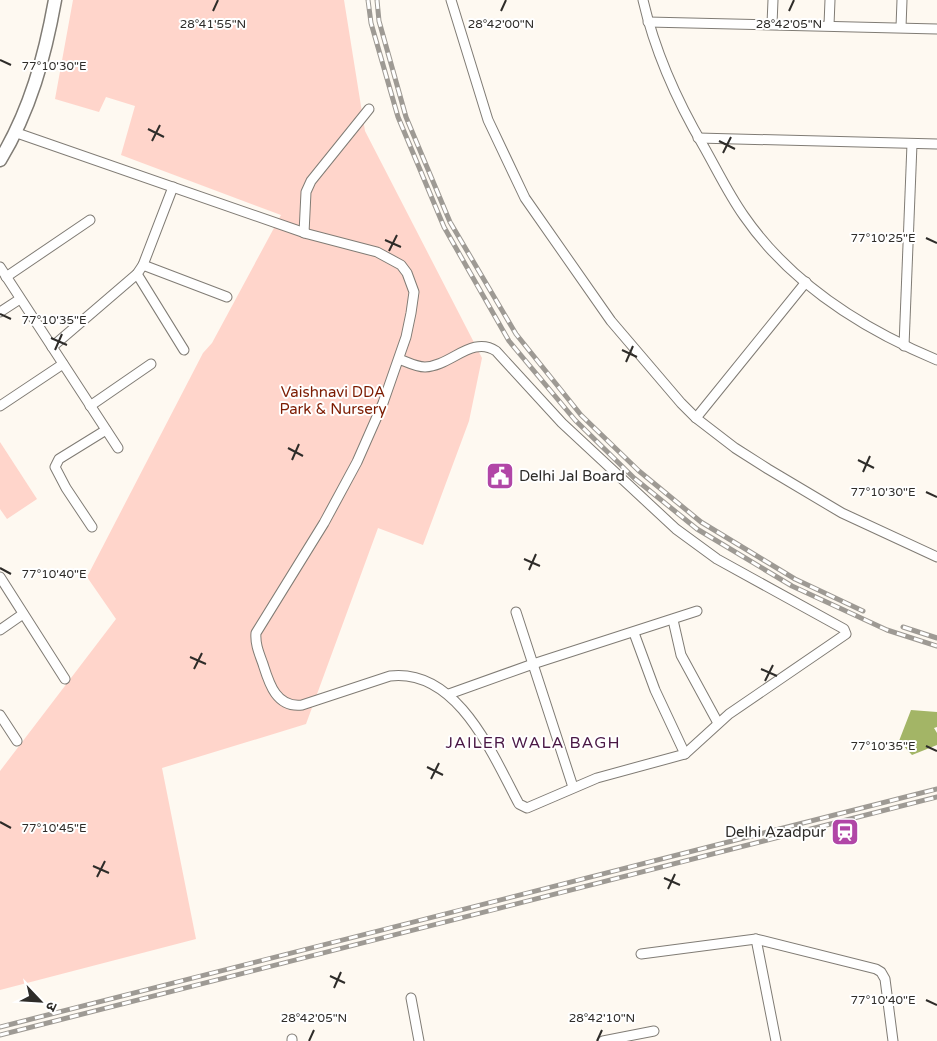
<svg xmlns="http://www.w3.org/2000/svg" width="937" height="1041" font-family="'Varela Round','Noto Sans Devanagari',sans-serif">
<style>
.green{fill:#ffd5cb}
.water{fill:#a3b566}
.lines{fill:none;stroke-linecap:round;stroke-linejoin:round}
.street-casing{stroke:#807c75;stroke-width:11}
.secondary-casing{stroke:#807c75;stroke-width:15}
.street{stroke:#fff;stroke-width:9}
.secondary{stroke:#fff;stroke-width:12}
.rail-casing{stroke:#9e9a94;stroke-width:5}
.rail{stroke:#fff;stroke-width:3;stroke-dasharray:9;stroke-linecap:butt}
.ticks{fill:none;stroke:#2e2c29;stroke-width:2}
.labels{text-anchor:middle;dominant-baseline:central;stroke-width:4;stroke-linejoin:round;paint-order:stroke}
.park-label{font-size:15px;fill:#7c1b01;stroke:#fff}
.poi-label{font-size:15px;fill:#2e2c29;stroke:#fff;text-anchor:start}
.neighbourhood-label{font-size:16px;letter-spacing:1px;fill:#491745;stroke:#fff}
.ticks-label{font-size:12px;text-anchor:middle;fill:#2e2c29;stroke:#fff;stroke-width:4;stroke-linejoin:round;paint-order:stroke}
</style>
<rect width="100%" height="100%" fill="#fef9f1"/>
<g class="green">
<polygon points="73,0 344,0 365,131 482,358 469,421 423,545 378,528 306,724 162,768 196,939 0,990 0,771 116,619 87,577 203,353 212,343 281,215 121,155 135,106 106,97 99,112 55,99"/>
<polygon points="0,442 37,499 7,519 0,509"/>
</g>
<polygon class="water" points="911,710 937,712 937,727 934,728 937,733 937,745 912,755 899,741"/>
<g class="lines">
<g class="street-casing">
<g id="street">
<polyline points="451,0 488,120 525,198 611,321 681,403 696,418 735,448 768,469 842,513 937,557"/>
<path d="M643,0c12,52 34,101 61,147 13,23 25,48 40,69 47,68 119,113 193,144"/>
<polyline points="648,22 937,29"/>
<polyline points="772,24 773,0"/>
<polyline points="829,25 830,0"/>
<polyline points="901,27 902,0"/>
<path d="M17,133l291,101 69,18 24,13 6,8 7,19 -3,21 -5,24 -23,66 -26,59 -33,61 -68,110c-1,11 3,20 7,31 6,19 13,44 39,41l88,-29c68,-8 103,80 129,128l8,4 70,-30 88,-24 44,-40 117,-80 -2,-5 -127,-70 -41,-30 -114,-106 -66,-72c-24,-16 -45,15 -71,16 -9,0 -18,-5 -26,-8"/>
<polyline points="698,138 937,144"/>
<polyline points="304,233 306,192 311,181 369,109"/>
<polyline points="143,265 227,297"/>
<polyline points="0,267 118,448"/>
<polyline points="137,274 184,350"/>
<polyline points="6,277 90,220"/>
<polyline points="0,312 20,299"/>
<polyline points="904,346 912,144"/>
<polyline points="52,347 137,274 143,265 173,187"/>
<polyline points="0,406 63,364"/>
<polyline points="90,406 151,364"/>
<polyline points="696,418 806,282"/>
<polyline points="92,527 66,488 55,467 59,459 106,430"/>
<polyline points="0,577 65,679"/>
<polyline points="516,612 573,787"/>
<polyline points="673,620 681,655 718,723"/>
<polyline points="0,630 23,614"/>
<polyline points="634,633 655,690 685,754"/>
<polyline points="449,694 533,664 697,611"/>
<polyline points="0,715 17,741"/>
<polyline points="756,939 776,1041"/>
<polyline points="641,954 756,939 876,969 881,972 885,979 893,1041"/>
<polyline points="411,998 419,1041"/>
<polyline points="292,1039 292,1041"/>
<polyline points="603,1041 654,1031"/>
</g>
</g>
<g class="secondary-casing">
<path id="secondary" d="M0,160c30,-49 45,-104 55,-160"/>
</g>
<use href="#street" class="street"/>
<use href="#secondary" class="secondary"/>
<g class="rail-casing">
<g id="rail">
<polyline points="368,0 371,23 398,117 444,227 509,341 575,420 634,478 697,529 792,586 887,630 937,646"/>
<polyline points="377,0 379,21 406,117 450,222 516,334 581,415 639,471 701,522 795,579 863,611"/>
<polyline points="903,627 937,638"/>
<polyline points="0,1027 937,789"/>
<polyline points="0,1035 937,797"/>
</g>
</g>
<use href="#rail" class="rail"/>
</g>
<path class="ticks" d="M213,11l5,-11M501,11l5,-11M789,11l5,-11M0,60l11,5M148,129l16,8M152,141l8,-16M719,141l16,8M723,153l8,-16M926,238l11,5M385,240l16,7M389,251l8,-16M0,314l11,5M51,338l16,7M55,350l7,-16M622,350l15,7M626,362l7,-16M288,448l15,8M292,460l7,-16M858,460l16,8M863,472l7,-16M926,492l11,5M524,559l16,7M0,568l11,6M529,570l7,-16M190,657l16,7M194,669l8,-16M761,669l16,7M765,681l8,-16M926,746l11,5M427,767l16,8M431,779l8,-16M0,822l11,6M93,866l16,7M97,877l8,-16M664,878l16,7M668,889l7,-15M330,976l15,7M334,988l7,-16M926,1000l11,5M309,1041l5,-11M597,1041l5,-11"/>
<defs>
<g id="civic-square" transform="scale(1.4375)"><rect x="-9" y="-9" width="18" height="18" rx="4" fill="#b146a7" stroke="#fff"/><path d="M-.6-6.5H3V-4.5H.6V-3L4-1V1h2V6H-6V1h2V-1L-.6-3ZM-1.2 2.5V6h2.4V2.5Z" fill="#fff"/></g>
<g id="station-square" transform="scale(1.4375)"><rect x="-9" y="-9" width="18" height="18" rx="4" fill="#b146a7" stroke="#fff"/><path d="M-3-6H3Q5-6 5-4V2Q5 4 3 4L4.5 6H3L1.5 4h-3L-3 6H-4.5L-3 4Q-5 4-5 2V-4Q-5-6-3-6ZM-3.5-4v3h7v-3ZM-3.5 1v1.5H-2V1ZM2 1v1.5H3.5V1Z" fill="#fff"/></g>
</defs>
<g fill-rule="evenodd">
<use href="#civic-square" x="500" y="476"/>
<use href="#station-square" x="845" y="832"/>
</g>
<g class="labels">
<g class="park-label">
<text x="333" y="392">Vaishnavi DDA<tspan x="333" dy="17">Park &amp; Nursery</tspan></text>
</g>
<g class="poi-label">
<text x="519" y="476">Delhi Jal Board</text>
<text x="826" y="832" text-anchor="end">Delhi Azadpur</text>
</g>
<g class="neighbourhood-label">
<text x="533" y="743">JAILER WALA BAGH</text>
</g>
</g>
<g class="ticks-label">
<text x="501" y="28">28°42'00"N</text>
<text x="789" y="28">28°42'05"N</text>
<text x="213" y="28">28°41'55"N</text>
<text x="54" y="70">77°10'30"E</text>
<text x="883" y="242">77°10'25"E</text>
<text x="54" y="324">77°10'35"E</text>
<text x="883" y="496">77°10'30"E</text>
<text x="54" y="578">77°10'40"E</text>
<text x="883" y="750">77°10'35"E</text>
<text x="54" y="832">77°10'45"E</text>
<text x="883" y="1004">77°10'40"E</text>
<text x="314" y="1022">28°42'05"N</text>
<text x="602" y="1022">28°42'10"N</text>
</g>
<g transform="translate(40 1001) rotate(115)" stroke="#ffffff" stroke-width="4" paint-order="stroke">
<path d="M0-4L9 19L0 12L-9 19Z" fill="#2e2c29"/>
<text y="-8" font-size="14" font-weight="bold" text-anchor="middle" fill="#2e2c29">उ</text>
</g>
</svg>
